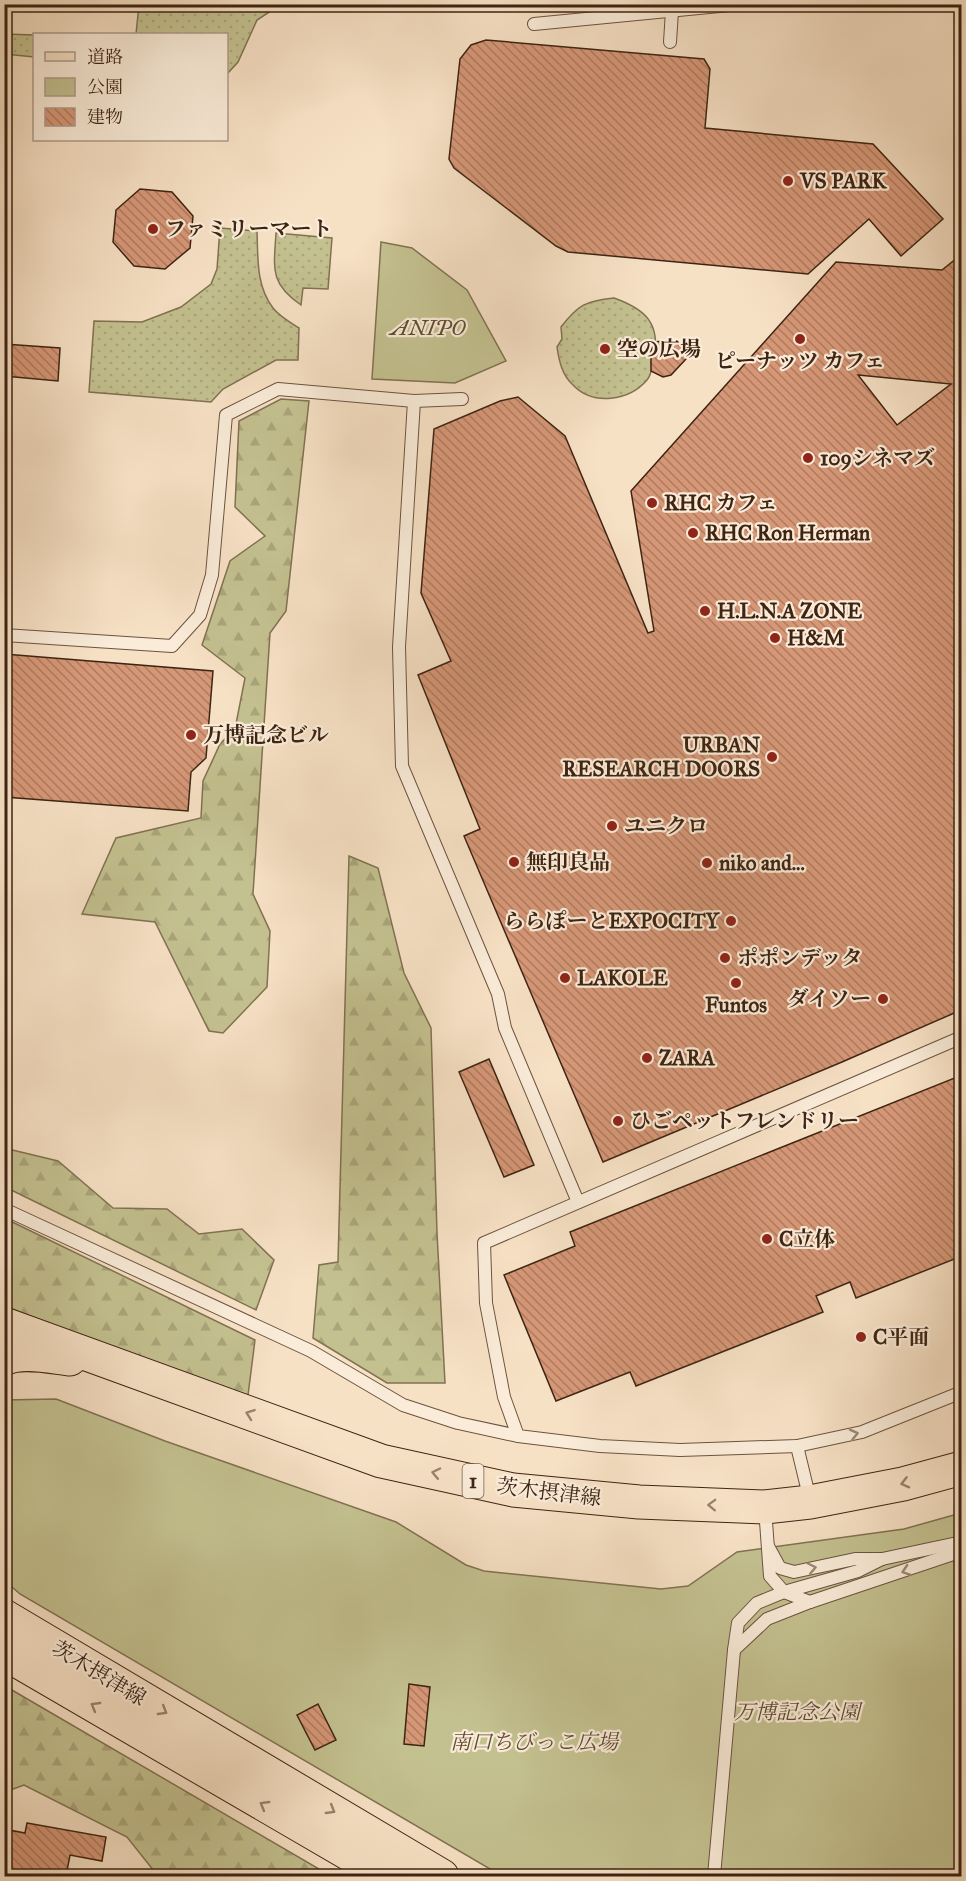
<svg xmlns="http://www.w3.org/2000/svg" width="966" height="1881" font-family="'IM FELL Great Primer','Noto Serif JP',serif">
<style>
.grass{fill:url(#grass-dots);stroke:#817252;stroke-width:1.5}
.forest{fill:url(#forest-firs);stroke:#817252;stroke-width:1.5}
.green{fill:#c4c190;stroke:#817252;stroke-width:1.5}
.building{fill:url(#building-back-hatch);stroke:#3e2413;stroke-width:1.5;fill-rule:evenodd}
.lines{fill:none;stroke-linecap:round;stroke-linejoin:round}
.lane-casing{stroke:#6c5340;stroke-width:14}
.primary-casing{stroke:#3e2413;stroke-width:35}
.lane{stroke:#faecd9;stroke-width:12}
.primary{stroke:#f7e1c5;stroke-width:33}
.oneway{stroke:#9a826c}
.oneway2{stroke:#9c8876}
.poi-dot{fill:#8f2418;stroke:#faecd9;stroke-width:2}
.labels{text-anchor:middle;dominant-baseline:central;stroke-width:4.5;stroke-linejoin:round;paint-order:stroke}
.shield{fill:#faecd9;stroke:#76604e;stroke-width:1.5}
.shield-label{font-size:20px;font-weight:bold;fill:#3e2413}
.poi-label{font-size:21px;font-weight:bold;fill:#3e2413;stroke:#faecd9;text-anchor:start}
.park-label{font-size:21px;font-style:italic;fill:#604b32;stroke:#faecd9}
.street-label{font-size:21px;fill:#3e2413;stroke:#faecd9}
</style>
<defs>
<pattern id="grass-dots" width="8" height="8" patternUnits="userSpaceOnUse" patternTransform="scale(1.5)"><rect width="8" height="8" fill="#c4c190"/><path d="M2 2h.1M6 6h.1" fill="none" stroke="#a9a67b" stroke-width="1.8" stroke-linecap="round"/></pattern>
<pattern id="forest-firs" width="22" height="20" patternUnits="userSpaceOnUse" patternTransform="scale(1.5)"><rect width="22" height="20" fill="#c4c190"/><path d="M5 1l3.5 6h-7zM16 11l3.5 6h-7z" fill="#a9a67b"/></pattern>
<pattern id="building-back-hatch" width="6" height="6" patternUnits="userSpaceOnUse" patternTransform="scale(1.5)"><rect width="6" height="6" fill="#d69777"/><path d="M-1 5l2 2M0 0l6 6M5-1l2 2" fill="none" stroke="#af7b60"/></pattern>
</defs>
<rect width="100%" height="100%" fill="#f7e1c5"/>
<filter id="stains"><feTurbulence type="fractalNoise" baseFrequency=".00333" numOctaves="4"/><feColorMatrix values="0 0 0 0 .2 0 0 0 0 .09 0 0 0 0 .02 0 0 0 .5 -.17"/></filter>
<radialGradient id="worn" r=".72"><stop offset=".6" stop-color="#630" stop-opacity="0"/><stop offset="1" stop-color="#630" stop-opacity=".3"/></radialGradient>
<g class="grass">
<polygon points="139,5 139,4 280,5 257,20 238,62 227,74 226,34 136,34"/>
<polygon points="4,34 34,35 34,57 5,54"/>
<path d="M220,228l37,3c1,27 -1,55 16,77 6,8 18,15 26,20l-1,32h-22l-53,29 -12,13 -122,-10 5,-71 48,1 39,-15 30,-23 6,-15z"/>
<path d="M276,233l56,5 -4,51 -25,-1 -2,17c-32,-22 -27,-37 -25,-72z"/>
<path d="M614,298c31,11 47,25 40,61 -2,7 -2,15 -7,21 -18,21 -54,26 -74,5 -11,-10 -14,-24 -16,-38l5,-8 -1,-12c17,-22 24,-26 53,-29z"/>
</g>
<g class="forest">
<polygon points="281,399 309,401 286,611 270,633 253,894 270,931 267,987 223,1033 209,1031 155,922 82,914 116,838 201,818 203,781 220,744 235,729 245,678 202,645 230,561 265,536 235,507 239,421"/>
<polygon points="349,856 378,868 404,973 431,1028 437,1233 445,1383 387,1383 313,1338 319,1265 338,1262"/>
<polygon points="4,1148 58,1161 113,1208 167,1209 199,1234 242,1229 274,1260 256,1310 5,1187"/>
<polygon points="4,1218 255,1340 247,1403 5,1306"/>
<polygon points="5,1686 331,1876 158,1876 127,1837 24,1785 5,1792"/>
</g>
<g class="green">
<polygon points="381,242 412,248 467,290 506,361 455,383 372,379"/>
<polygon points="56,1399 165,1441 396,1522 466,1565 484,1571 661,1589 688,1586 737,1552 904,1529 961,1513 961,1876 502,1876 20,1594 5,1581 4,1400"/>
</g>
<g class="building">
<polygon points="486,40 704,59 710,69 705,128 873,144 943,219 901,256 869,219 808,274 568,252 556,246 454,168 449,159 460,59 471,45"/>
<polygon points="140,189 172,192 193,216 190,248 165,269 134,266 113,242 116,210"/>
<path d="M962,254v753l-10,7 -110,48 -239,100 -139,-326 16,-7 -62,-154 33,-14 -30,-68 13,-164 66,-28 18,-4 47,39 83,197 6,-2 -23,-140 205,-229 106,8zM858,375l93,9 -54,41z"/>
<polygon points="663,341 673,342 683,346 686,352 686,359 671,375 663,377 651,371 651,351 655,342"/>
<polygon points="4,344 60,348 58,381 4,376"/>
<polygon points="4,654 213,671 206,758 191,772 188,811 4,797"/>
<polygon points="489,1059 534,1165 504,1177 459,1072"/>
<polygon points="962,1075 962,1256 856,1298 850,1282 816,1296 823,1312 636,1386 630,1372 556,1401 504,1275 575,1246 570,1232"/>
<polygon points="409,1684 430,1687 424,1746 404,1744"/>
<polygon points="318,1704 336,1740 315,1750 297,1715"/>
<polygon points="27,1823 106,1837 102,1861 70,1855 66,1876 4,1876 4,1829 25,1833"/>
</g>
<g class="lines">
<g class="lane-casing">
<g id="lane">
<polyline points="534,24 740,4"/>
<polyline points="670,42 672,11"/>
<polyline points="414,401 399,647 402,766 498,994 505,1028 578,1202"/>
<polyline points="4,635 172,646 200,615 212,575 226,415 278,389 414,401 462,399"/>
<polyline points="962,1037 484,1243 486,1303 504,1397 518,1436 600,1446 680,1450 797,1446 862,1432 962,1392"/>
<polyline points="4,1209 311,1351 403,1405 458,1423 518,1436"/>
<polyline points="797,1446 810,1500"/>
<polyline points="765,1508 770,1576 784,1592 810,1602"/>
<polyline points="768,1546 780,1568 794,1572 855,1559 882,1559 962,1542"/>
<polyline points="734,1650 767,1619 810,1602 962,1551"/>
<polyline points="714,1876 734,1650 738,1623 757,1603 784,1592 858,1571 882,1559"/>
</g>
</g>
<g class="primary-casing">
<g id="primary">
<polyline points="4,1324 381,1461 513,1490 639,1502 765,1507 810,1502 903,1484 962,1468"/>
<path d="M4,1359c17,-9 47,-2 66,0"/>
<polyline points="4,1616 442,1876"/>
<polyline points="4,1653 387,1876"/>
</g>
</g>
<use href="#lane" class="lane"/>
<use href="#primary" class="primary"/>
</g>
<defs><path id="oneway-chevron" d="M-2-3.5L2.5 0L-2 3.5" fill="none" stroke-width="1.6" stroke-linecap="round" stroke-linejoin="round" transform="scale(1.5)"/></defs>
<g class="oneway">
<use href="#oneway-chevron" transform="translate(250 1414) rotate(-160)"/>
<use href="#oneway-chevron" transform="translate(436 1473) rotate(-168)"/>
<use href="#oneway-chevron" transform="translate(905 1483) rotate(166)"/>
<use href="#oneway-chevron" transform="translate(712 1505) rotate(-178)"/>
<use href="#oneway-chevron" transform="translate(95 1706) rotate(-150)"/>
<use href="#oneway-chevron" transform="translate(163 1711) rotate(31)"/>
<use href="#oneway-chevron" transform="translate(264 1805) rotate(-150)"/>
<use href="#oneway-chevron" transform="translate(331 1810) rotate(31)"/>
</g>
<g class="oneway2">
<use href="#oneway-chevron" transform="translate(854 1434) rotate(-13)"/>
<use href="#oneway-chevron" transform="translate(812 1568) rotate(-12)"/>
<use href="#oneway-chevron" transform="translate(906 1571) rotate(161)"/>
</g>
<g class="poi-dot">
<circle cx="788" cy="181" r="6"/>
<circle cx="153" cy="229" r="6"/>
<circle cx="800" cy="339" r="6"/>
<circle cx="605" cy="349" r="6"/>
<circle cx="808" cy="458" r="6"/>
<circle cx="652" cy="503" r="6"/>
<circle cx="693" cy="533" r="6"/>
<circle cx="705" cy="611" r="6"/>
<circle cx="775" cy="638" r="6"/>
<circle cx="191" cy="735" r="6"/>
<circle cx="772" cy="757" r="6"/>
<circle cx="612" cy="826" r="6"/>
<circle cx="514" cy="862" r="6"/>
<circle cx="707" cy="863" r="6"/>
<circle cx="731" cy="921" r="6"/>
<circle cx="725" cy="958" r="6"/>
<circle cx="565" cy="978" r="6"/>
<circle cx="736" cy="983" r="6"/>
<circle cx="883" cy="999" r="6"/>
<circle cx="647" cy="1058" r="6"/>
<circle cx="618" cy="1121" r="6"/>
<circle cx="767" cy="1239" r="6"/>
<circle cx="861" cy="1337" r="6"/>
</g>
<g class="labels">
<rect class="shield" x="462.5" y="1464" width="21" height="34" rx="4.5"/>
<g class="shield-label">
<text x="473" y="1481">1</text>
</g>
<g class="poi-label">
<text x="800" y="181">VS PARK</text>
<text x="165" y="229">ファミリーマート</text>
<text x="617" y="349">空の広場</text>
<text x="800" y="361" text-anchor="middle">ピーナッツ カフェ</text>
<text x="820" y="458">109シネマズ</text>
<text x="664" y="503">RHC カフェ</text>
<text x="705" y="533">RHC Ron Herman</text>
<text x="717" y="611">H.L.N.A ZONE</text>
<text x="787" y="638">H&amp;M</text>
<text x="203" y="735">万博記念ビル</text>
<text x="760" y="745" text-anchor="end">URBAN<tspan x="760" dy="24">RESEARCH DOORS</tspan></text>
<text x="624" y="826">ユニクロ</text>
<text x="526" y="862">無印良品</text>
<text x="719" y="863">niko and...</text>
<text x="719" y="921" text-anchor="end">ららぽーとEXPOCITY</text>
<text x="737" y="958">ポポンデッタ</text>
<text x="577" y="978">LAKOLE</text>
<text x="871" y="999" text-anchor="end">ダイソー</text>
<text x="736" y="1005" text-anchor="middle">Funtos</text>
<text x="659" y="1058">ZARA</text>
<text x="630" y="1121">ひごペットフレンドリー</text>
<text x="779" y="1239">C立体</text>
<text x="873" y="1337">C平面</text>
</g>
<g class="park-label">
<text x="428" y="328">ANIPO</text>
<text x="797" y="1712">万博記念公園</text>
<text x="534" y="1742">南口ちびっこ広場</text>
</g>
<g class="street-label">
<text transform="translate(549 1492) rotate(7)">茨木摂津線</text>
<text transform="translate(99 1673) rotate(31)">茨木摂津線</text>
</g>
</g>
<rect width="966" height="1881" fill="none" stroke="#f7e1c5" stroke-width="24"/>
<rect x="6" y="6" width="954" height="1869" fill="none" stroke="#3e2413" stroke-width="3"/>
<rect x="12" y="12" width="942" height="1857" fill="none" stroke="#3e2413" stroke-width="1.5"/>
<rect x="33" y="33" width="195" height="108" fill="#faecd9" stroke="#af9c8a" stroke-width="1.5"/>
<rect x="45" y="52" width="30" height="9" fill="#f7e1c5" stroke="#af9c8a" stroke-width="1.5"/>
<text x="87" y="63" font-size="18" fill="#3e2413">道路</text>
<rect x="45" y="78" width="30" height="18" fill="#c4c190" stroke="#af9c8a" stroke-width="1.5"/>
<text x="87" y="93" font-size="18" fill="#3e2413">公園</text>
<rect x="45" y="108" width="30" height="18" fill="url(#building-back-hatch)" stroke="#af9c8a" stroke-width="1.5"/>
<text x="87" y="123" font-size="18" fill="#3e2413">建物</text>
<rect width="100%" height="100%" filter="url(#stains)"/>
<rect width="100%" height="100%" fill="url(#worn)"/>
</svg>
